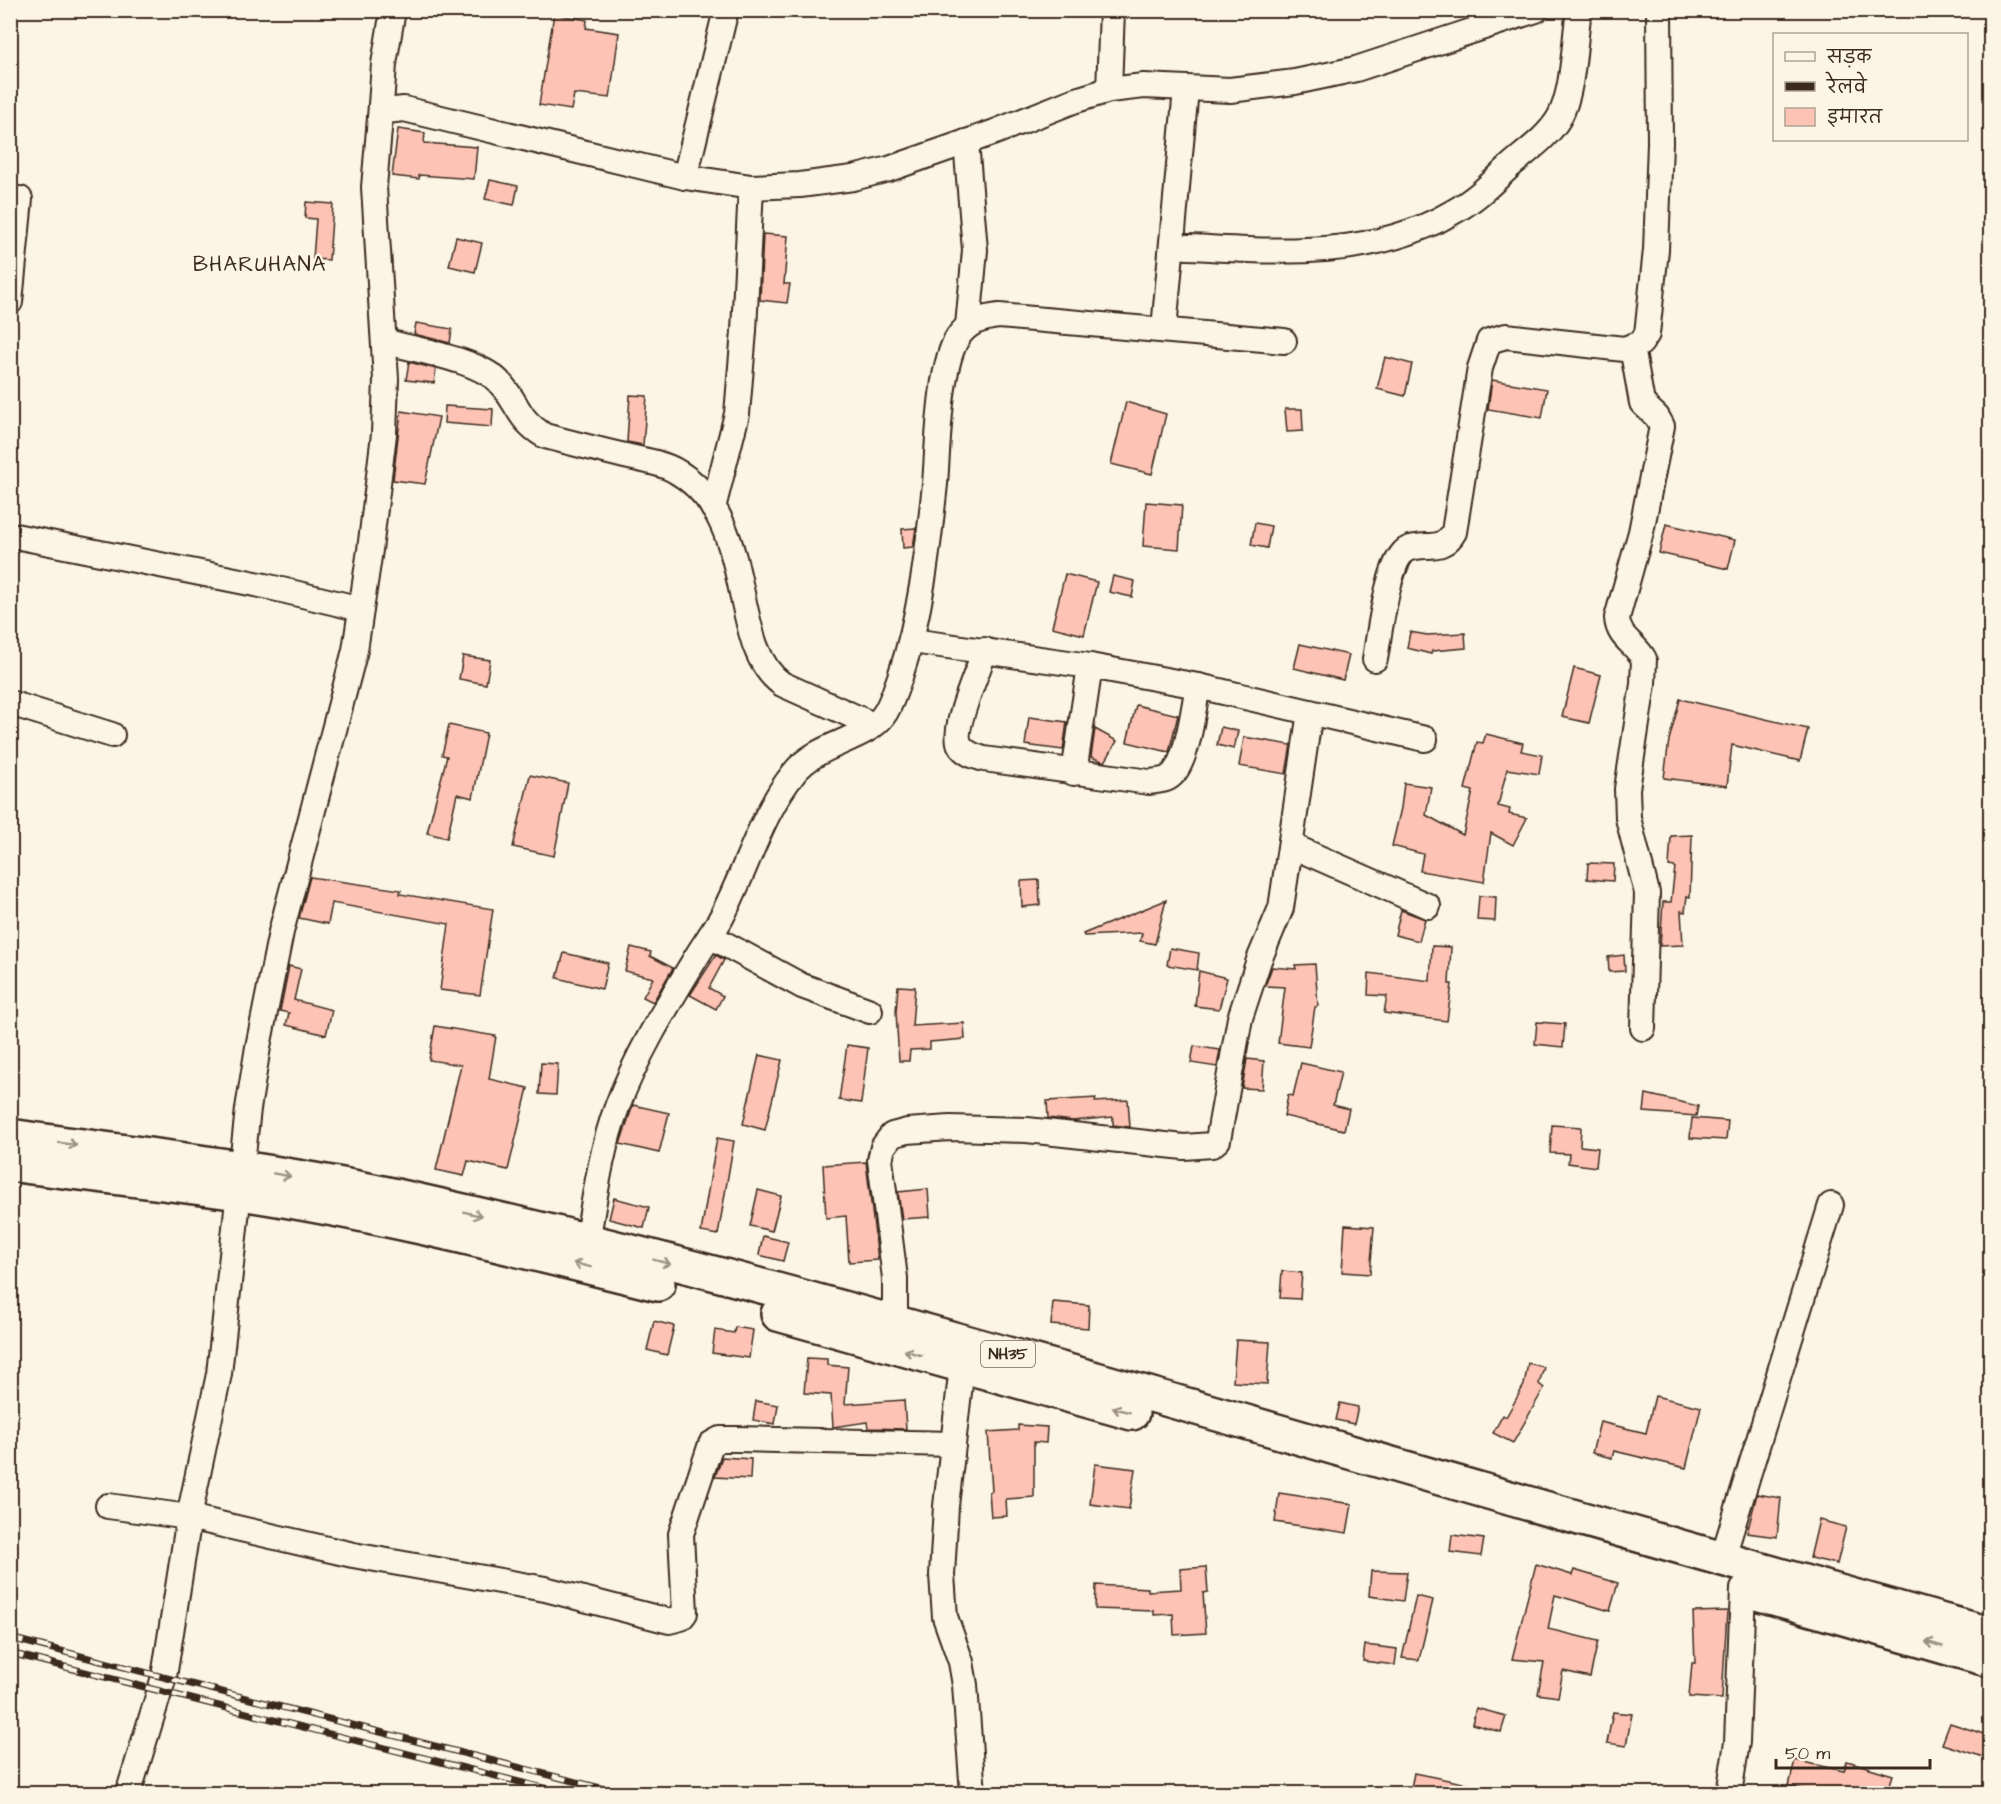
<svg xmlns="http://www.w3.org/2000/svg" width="2001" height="1804" font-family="'Architects Daughter','Playpen Sans Deva',sans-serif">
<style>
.building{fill:#fdc3b5;stroke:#3b2a1e;stroke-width:1.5}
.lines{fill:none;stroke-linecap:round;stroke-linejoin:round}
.minor-casing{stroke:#3b2a1e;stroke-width:28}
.highway-casing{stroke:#3b2a1e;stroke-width:38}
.minor{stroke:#fcf5e5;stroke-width:24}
.highway{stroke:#fcf5e5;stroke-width:33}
.rail-casing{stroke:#3b2a1e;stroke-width:7}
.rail{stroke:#fcf5e5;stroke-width:4.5;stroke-dasharray:14;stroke-linecap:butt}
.oneway{stroke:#9c9082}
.labels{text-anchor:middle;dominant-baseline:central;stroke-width:4.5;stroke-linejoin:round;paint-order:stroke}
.shield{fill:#fcf5e5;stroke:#75675a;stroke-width:1.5}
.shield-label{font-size:16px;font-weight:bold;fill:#3b2a1e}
.quarter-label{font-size:21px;letter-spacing:1.5px;fill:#3b2a1e;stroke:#fcf5e5}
</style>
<rect width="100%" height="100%" fill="#fcf5e5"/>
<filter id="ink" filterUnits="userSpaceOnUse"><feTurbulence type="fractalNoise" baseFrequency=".0167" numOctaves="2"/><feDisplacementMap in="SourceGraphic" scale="12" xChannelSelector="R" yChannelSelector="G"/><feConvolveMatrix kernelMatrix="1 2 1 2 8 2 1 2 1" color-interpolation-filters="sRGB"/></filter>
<g filter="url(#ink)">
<g class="building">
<polygon points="554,14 587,20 586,28 619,33 610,98 574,94 571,110 539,105"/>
<polygon points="398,129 425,133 424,143 477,147 474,179 419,175 419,179 392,176"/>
<polygon points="490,180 518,186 514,205 485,199"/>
<polygon points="306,202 333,204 329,260 313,259 316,219 305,218"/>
<polygon points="763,234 788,236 784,284 790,284 787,303 760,300"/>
<polygon points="456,237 482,243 475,272 449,266"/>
<polygon points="416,323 452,329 450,343 414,334"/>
<polygon points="1385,357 1412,364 1405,396 1377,389"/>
<polygon points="409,362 436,369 434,383 406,380"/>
<polygon points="1492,380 1547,389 1542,418 1488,409"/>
<polygon points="630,395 647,396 643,445 627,442"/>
<polygon points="1126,402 1166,414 1152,474 1111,464"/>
<polygon points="445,406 493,409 492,427 444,423"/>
<polygon points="1285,409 1302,409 1303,431 1287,432"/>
<polygon points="401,411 439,417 425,484 393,480"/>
<polygon points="1146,502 1182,505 1179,549 1143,546"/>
<polygon points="1255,523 1271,526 1267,548 1251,545"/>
<polygon points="1666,524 1735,540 1728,569 1659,553"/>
<polygon points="916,528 913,547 903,548 902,529"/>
<polygon points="1065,574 1097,582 1084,635 1052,627"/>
<polygon points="1113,576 1135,581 1132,597 1109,592"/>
<polygon points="1410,632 1427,635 1465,633 1466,648 1432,651 1431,654 1407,648"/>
<polygon points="1300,644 1349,655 1343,680 1294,668"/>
<polygon points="463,656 490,660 486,684 459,679"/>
<polygon points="1574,668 1601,675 1589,723 1562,717"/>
<polygon points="1680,699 1808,729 1800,761 1732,745 1727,786 1664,778 1669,740"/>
<polygon points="1136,705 1178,715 1169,752 1127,742"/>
<polygon points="1029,717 1067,722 1063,750 1025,745"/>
<polygon points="449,725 486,733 473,798 457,794 447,838 427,833 447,756 442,755"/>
<polygon points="1221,727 1238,731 1234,749 1217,745"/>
<polygon points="1095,729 1117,741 1105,762 1091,757"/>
<polygon points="1486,734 1523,743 1521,751 1542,755 1539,774 1507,769 1498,806 1510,809 1509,814 1527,818 1513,845 1491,833 1484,882 1420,871 1423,854 1392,846 1401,808 1404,783 1431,787 1426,815 1463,835 1473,791 1465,789 1477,742 1483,743"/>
<polygon points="1244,737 1291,745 1286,774 1239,766"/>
<polygon points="530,775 568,783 554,856 513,847"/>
<polygon points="1692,835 1690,897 1687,896 1685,912 1681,911 1683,945 1660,946 1663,902 1671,902 1675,867 1669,866 1671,836"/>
<polygon points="1588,863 1614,864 1613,881 1587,879"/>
<polygon points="310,877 401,890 400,894 493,909 480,995 440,990 449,924 332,903 328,924 299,918"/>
<polygon points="1039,880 1040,905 1022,907 1021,881"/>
<polygon points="1479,896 1496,897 1495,921 1477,920"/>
<polygon points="1166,900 1155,944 1140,941 1142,933 1084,936 1083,934"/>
<polygon points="1401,910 1425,919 1419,941 1395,935"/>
<polygon points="1432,946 1451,947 1449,984 1452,984 1447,1021 1384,1013 1387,996 1368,995 1369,973 1430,981"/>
<polygon points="631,947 651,952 650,956 673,968 653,1002 643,997 653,978 625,971"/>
<polygon points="1170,948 1199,953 1197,970 1167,965"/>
<polygon points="564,953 608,963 602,989 557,978"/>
<polygon points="716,955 724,960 709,988 723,996 716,1009 690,995"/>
<polygon points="1624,955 1625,971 1609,972 1608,957"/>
<polygon points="1315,964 1318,1006 1315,1007 1309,1047 1278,1043 1285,987 1265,986 1272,967 1296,969 1295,965"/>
<polygon points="289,966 301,969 294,1000 332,1010 326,1035 286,1025 289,1013 280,1011"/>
<polygon points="1199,971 1227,978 1219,1009 1195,1006"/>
<polygon points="898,986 915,987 912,1026 964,1023 965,1039 930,1042 930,1049 910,1050 909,1061 899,1061 896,1012"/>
<polygon points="1537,1022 1565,1024 1563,1047 1535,1044"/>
<polygon points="435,1026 496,1036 489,1079 528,1088 508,1170 468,1161 464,1176 436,1170 461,1065 429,1060"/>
<polygon points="847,1045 868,1048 861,1103 839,1100"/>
<polygon points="1194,1046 1220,1050 1217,1067 1191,1063"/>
<polygon points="759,1055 782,1060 765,1130 743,1124"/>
<polygon points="1247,1059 1264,1061 1262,1089 1242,1088"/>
<polygon points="541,1063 558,1064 556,1095 539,1094"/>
<polygon points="1301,1063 1341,1072 1333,1105 1349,1109 1344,1130 1284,1116 1288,1095 1293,1096"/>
<polygon points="1646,1094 1698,1106 1696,1116 1644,1112"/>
<polygon points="1096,1098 1095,1102 1128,1100 1130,1127 1113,1125 1113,1117 1073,1121 1048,1118 1047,1101"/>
<polygon points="633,1105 669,1113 659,1153 620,1144"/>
<polygon points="1692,1118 1728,1121 1726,1140 1690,1138"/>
<polygon points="1552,1125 1581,1127 1580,1146 1598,1148 1596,1167 1568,1163 1569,1154 1550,1153"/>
<polygon points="717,1138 734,1141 718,1235 701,1232"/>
<polygon points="866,1162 878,1260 849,1262 846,1216 826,1218 823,1165"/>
<polygon points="928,1189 930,1217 902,1219 898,1192"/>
<polygon points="758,1190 781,1196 772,1231 750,1226"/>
<polygon points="614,1198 649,1207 644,1228 609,1219"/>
<polygon points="1345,1225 1374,1227 1370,1274 1342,1272"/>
<polygon points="763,1236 788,1242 783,1261 759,1255"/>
<polygon points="1282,1271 1302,1273 1300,1299 1280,1298"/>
<polygon points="1053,1302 1089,1305 1088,1328 1051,1325"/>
<polygon points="654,1321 674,1326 667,1355 647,1350"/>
<polygon points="735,1327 753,1330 749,1358 712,1353 715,1330 734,1333"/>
<polygon points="1236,1340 1270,1342 1267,1384 1233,1382"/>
<polygon points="807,1358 827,1359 827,1365 848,1367 845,1404 904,1400 906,1429 868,1428 867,1422 833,1427 831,1395 804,1393"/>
<polygon points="1528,1363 1544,1367 1539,1384 1544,1388 1513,1443 1493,1433 1503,1415 1506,1417 1524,1385"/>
<polygon points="1655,1396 1701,1407 1686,1468 1614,1451 1612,1458 1592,1453 1600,1422 1646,1433"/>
<polygon points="756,1401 778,1405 775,1424 753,1420"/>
<polygon points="1340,1403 1358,1407 1354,1424 1336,1420"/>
<polygon points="1018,1425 1047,1427 1046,1443 1034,1442 1034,1497 1006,1499 1007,1516 991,1517 989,1492 992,1491 988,1432 1018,1430"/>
<polygon points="722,1457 751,1459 750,1479 715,1477"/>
<polygon points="1095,1464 1135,1469 1129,1509 1090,1504"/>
<polygon points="1279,1493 1352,1504 1347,1533 1275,1522"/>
<polygon points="1757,1494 1781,1498 1777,1537 1747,1533"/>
<polygon points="1819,1520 1846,1527 1837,1564 1810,1558"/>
<polygon points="1452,1535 1484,1539 1481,1556 1450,1552"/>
<polygon points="1536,1564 1572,1575 1574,1570 1618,1583 1610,1611 1555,1595 1548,1629 1598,1641 1590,1677 1563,1671 1558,1697 1538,1694 1544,1662 1512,1659"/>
<polygon points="1206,1567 1208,1592 1203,1593 1206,1633 1174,1635 1173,1614 1154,1615 1154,1611 1095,1609 1096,1585 1148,1588 1148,1591 1181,1589 1180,1569"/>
<polygon points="1371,1571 1407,1572 1403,1601 1369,1596"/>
<polygon points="1416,1596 1433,1600 1419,1660 1402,1658"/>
<polygon points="1727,1611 1722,1699 1689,1697 1692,1663 1695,1663 1693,1612"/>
<polygon points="1365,1645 1397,1649 1395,1665 1363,1661"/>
<polygon points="1476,1708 1506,1716 1501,1732 1472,1724"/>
<polygon points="1613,1712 1632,1714 1626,1746 1607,1743"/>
<polygon points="1950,1723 1990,1736 1990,1759 1942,1744"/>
<polygon points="1795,1760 1844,1771 1847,1761 1893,1775 1887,1794 1823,1794 1789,1786"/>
<polygon points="1414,1773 1478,1786 1477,1794 1436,1794 1411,1788"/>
</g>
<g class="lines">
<g class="minor-casing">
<g id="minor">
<polyline points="1109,90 1112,10"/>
<polyline points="380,118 384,64 393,10"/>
<polyline points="966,142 975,250 968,326"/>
<polyline points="685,177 726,10"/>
<path d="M1172,246c93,5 197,16 281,-34 22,-12 39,-29 57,-46 17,-15 37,-28 49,-48 15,-27 15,-77 20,-108"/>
<polyline points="10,302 20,199"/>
<polyline points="1164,329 1186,89"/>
<path d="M384,341c30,9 92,18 114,40 21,21 18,38 47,55 27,7 54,14 80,20 16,4 35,6 49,14 86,47 52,175 108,214l91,41"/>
<path d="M1632,347l10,56 15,14 5,9 -21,106 -24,86c1,20 18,25 27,41l-1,25 -16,105 1,29 19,75 -4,135"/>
<polyline points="713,508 737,414 744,331 751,187"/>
<polyline points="10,535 265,586 361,609"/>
<polyline points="912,641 1090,666 1198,686 1425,739"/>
<path d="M985,650c-6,19 -34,80 -25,95 5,9 15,11 24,14l165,23c6,-1 14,-1 19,-4 20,-11 25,-70 30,-92"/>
<path d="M1375,659c4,-21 13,-102 33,-110 18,-7 34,4 46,-17l26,-164 9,-27 17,-5 118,13 17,-6 6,-9 9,-84 4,-107 -1,-133"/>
<polyline points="10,703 112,735"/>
<polyline points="1074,773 1090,666"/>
<polyline points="1292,846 1428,906"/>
<polyline points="710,936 802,986 870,1011"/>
<path d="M587,1242c8,-45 14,-92 30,-135 19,-51 49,-100 77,-146 8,-14 18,-27 26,-41 25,-46 41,-107 74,-147 23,-30 70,-32 89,-57 8,-10 12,-26 17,-39 21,-63 28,-127 35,-193 3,-37 4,-118 23,-147 10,-15 24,-19 41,-21l285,25"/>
<polyline points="895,1322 895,1278 880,1160 883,1147 892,1135 907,1131 950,1128 1027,1130 1184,1147 1212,1145 1218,1140 1240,1018 1259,960 1281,908 1310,712"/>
<polyline points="962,1366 946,1506 942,1575 945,1617 961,1662 965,1685 973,1794"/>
<polyline points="108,1506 189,1517 353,1555 545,1589 669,1621 681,1618 685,1613 681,1534 711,1444 720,1439 736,1439 953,1444"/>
<polyline points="1722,1560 1831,1205"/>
<polyline points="128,1794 164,1677 189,1517 219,1374 248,1109 258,1047 281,932 355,650 370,550 384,434 386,379 374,187 380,118 386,111 404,109 685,177 751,187 800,185 853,178 889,169 995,132 1073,101 1109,90 1144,86 1230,90 1295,82 1356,69 1536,10"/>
<polyline points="1729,1794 1737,1742 1743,1589"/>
</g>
</g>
<g class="highway-casing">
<g id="highway">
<path d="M10,1136c132,19 266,33 396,62 244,54 485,123 725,191 286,82 572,166 859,245"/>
<path d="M10,1164c77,11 154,18 230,29 141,21 279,57 418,91"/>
<polyline points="778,1314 1132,1413"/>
<polyline points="1753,1592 1990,1660"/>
</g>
</g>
<use href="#minor" class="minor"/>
<use href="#highway" class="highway"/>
<g class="rail-casing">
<g id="rail">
<polyline points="10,1638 624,1794"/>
<polyline points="10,1653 567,1794"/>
</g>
</g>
<use href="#rail" class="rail"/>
</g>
<defs><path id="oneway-shaft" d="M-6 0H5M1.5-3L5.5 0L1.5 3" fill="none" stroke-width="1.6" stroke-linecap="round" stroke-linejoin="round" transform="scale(1.5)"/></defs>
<g class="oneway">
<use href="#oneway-shaft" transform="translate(68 1144) rotate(8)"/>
<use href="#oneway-shaft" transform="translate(282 1175) rotate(10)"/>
<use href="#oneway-shaft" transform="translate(473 1214) rotate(14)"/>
<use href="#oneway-shaft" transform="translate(662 1262) rotate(15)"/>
<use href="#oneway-shaft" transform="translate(582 1265) rotate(-166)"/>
<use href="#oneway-shaft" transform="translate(913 1353) rotate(-164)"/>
<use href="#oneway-shaft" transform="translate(1121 1410) rotate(-165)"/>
<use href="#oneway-shaft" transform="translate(1934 1644) rotate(-164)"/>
</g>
</g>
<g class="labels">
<rect class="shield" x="981" y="1341" width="54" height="26" rx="4.5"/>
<g class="shield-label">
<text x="1008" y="1354">NH35</text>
</g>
<g class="quarter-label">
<text x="260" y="264">BHARUHANA</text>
</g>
</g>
<rect width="2001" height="1804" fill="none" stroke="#fcf5e5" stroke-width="36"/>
<rect x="18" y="18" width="1965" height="1768" fill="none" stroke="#3b2a1e" stroke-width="2" filter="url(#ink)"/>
<rect x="1773" y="33" width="195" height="108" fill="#fcf5e5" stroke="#afa495" stroke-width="1.5"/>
<rect x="1785" y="52" width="30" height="9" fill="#fcf5e5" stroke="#afa495" stroke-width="1.5"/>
<text x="1827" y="63" font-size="18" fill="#3b2a1e">सड़क</text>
<rect x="1785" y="82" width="30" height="9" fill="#3b2a1e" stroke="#afa495" stroke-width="1.5"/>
<text x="1827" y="93" font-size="18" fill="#3b2a1e">रेलवे</text>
<rect x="1785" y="108" width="30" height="18" fill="#fdc3b5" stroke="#afa495" stroke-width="1.5"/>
<text x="1827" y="123" font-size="18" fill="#3b2a1e">इमारत</text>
<path d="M1776 1759v9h154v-9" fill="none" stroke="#3b2a1e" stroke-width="3"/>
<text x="1785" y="1759" font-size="18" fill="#3b2a1e" stroke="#fcf5e5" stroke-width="4.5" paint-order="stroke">50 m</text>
</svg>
